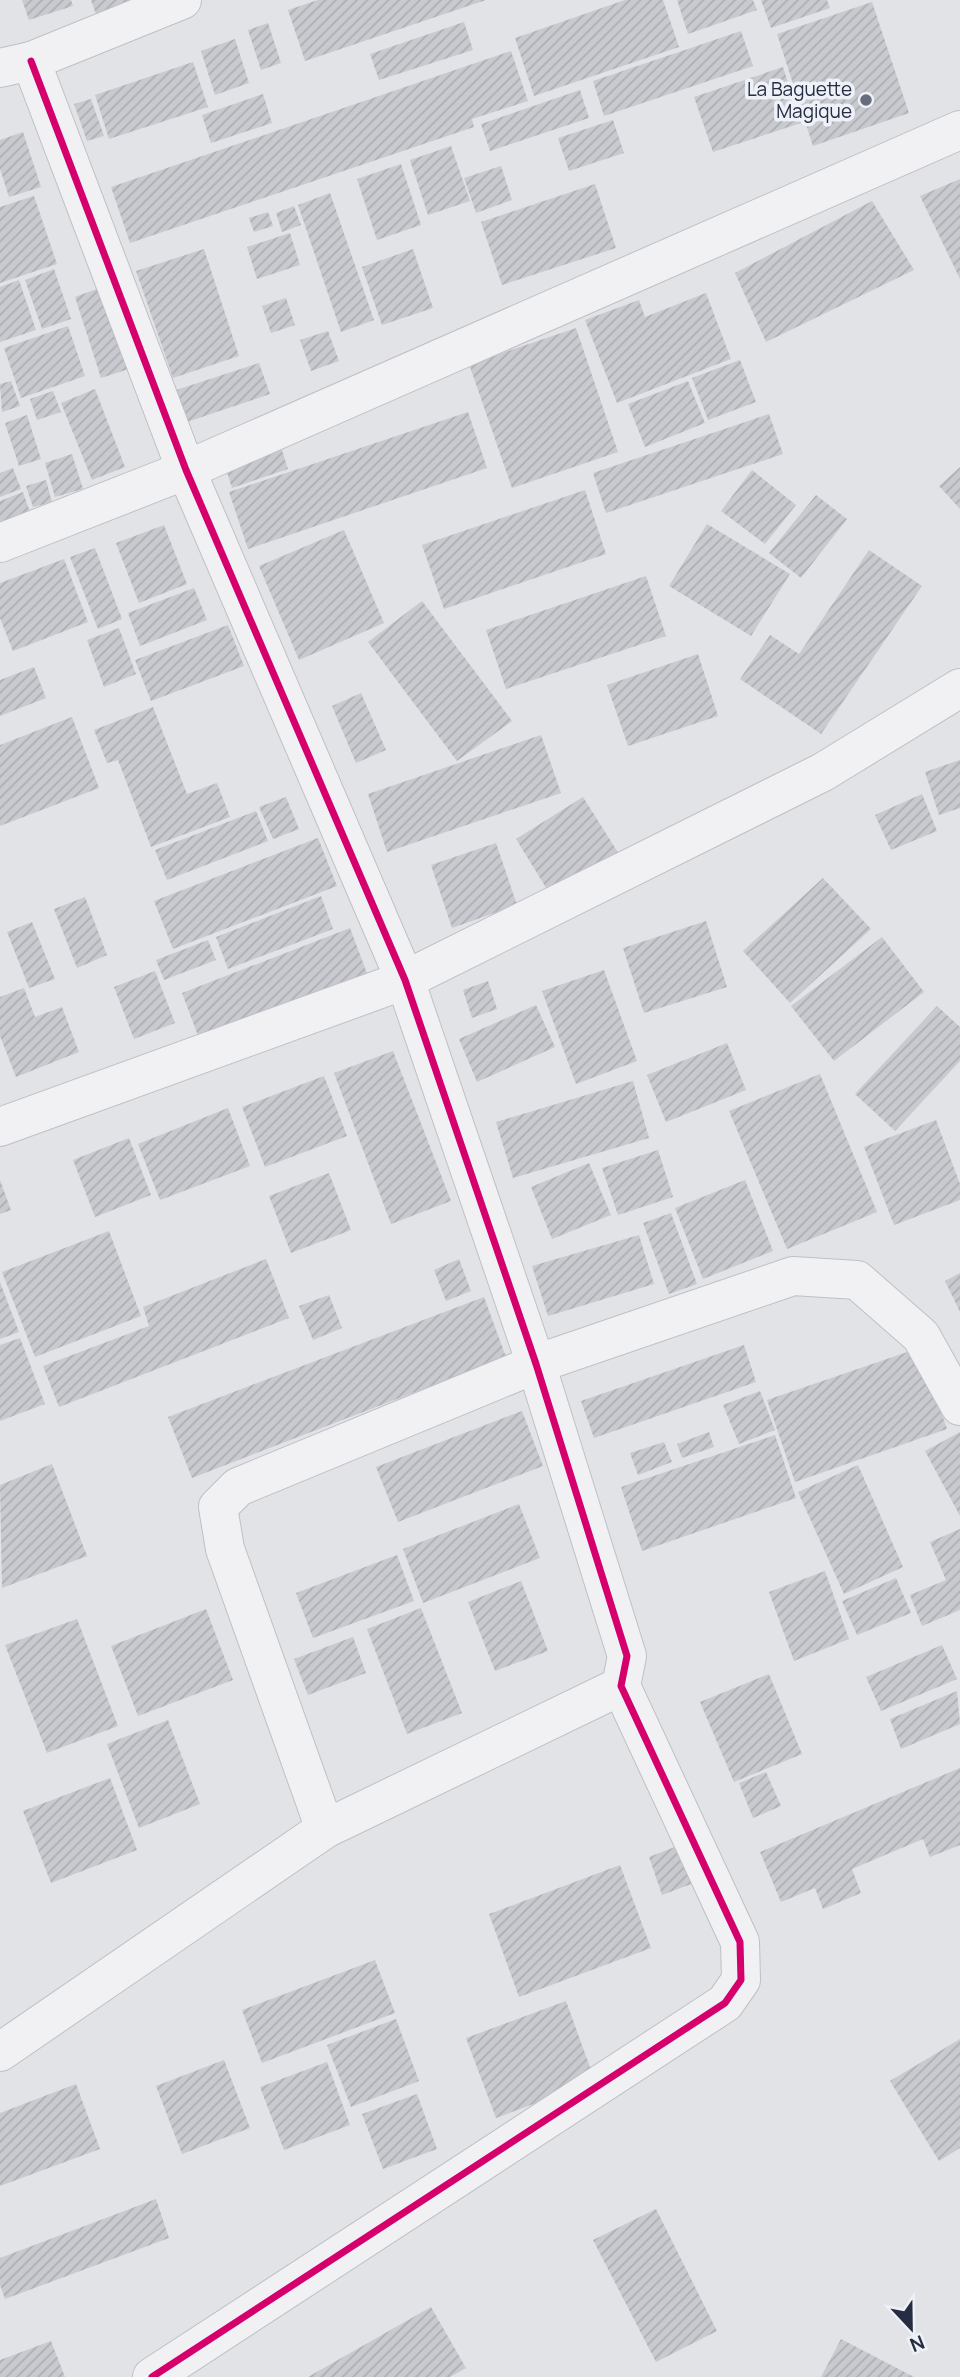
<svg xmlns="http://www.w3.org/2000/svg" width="960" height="2377" font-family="Manrope,sans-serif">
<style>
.building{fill:url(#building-hatch)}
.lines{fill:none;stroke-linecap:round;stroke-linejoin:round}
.street-casing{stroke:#bec0c5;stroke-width:40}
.street{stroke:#f1f1f3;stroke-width:38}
.cycleway-casing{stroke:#eef1f7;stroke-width:11}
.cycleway{stroke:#d6006c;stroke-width:7}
.poi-dot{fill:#676d7c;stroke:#eef1f7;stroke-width:2.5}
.labels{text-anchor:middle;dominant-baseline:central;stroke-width:7;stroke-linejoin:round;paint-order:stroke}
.poi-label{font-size:19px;fill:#262d42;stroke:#eef1f7;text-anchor:end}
</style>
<defs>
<pattern id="building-hatch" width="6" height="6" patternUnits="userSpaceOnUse" patternTransform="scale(1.75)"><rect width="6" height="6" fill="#c8cacf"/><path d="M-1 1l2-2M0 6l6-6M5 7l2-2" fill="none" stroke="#acaeb3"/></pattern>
</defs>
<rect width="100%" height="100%" fill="#e1e3e7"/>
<g class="building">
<polygon points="22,0 71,0 73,6 29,20"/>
<polygon points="91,0 136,0 97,17"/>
<polygon points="318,0 486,0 305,61 288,10"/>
<polygon points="625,0 663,0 679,47 534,96 515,38"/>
<polygon points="677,0 753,0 757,10 688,34"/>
<polygon points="761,0 827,0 830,8 771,28"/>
<polygon points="872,2 909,113 813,146 777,34"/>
<polygon points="464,22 473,50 379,80 370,54"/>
<polygon points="268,23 281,63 261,70 248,30"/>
<polygon points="741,31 753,66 604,116 593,81"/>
<polygon points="235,39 249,83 215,95 201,51"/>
<polygon points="511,51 528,101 472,119 474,127 130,243 111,187"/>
<polygon points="193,62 208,107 109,139 95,95"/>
<polygon points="783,67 801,123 713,152 694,97"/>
<polygon points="580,90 589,118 490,151 481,124"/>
<polygon points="263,94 272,123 211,143 202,115"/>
<polygon points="91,99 104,136 87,141 74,104"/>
<polygon points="613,120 624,153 569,171 558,138"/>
<polygon points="23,132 41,187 9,197 0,169 0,140"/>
<polygon points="451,146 470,201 428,215 410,160"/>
<polygon points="401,164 421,225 377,240 357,179"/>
<polygon points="501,166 512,200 476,213 464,178"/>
<polygon points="960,179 960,279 920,196"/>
<polygon points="595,184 616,248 502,285 481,222"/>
<polygon points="330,193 374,320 341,332 298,205"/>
<polygon points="34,196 57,264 0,283 0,207"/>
<polygon points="872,201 914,270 766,342 735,273"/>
<polygon points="294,206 301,225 282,232 276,213"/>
<polygon points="268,212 273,226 254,232 249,218"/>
<polygon points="290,233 300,265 257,279 247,247"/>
<polygon points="204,249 239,356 173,378 136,271"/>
<polygon points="413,249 433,308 382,325 362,267"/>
<polygon points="54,269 71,319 42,329 25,280"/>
<polygon points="19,280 36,330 0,342 0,287"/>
<polygon points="105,286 132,368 101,378 75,297"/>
<polygon points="706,293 731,359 617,403 585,320 639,300 645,317"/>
<polygon points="286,298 295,325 271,333 262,306"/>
<polygon points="68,326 85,376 21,398 4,348"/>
<polygon points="576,328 618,452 512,488 469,364"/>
<polygon points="328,331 339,361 311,371 300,340"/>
<polygon points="740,360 756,402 708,420 692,378"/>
<polygon points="259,363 270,394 181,424 170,392"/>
<polygon points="11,381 20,406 2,412 0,384"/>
<polygon points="688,381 705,423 645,447 628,404"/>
<polygon points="95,389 125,467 92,480 61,403"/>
<polygon points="53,391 61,412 37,420 30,399"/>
<polygon points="468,412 487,468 248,549 229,492"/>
<polygon points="769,414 783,454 606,513 593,473"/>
<polygon points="27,415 41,459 19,466 5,423"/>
<polygon points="279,441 288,469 232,488 223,460"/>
<polygon points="72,454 83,489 55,497 45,463"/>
<polygon points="960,467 960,509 939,486"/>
<polygon points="13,468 21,489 0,497 0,473"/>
<polygon points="752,470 796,505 765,544 721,511"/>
<polygon points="46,480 52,502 33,507 26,486"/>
<polygon points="585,490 606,554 444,609 422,545"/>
<polygon points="23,492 30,512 0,523 0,501"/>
<polygon points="816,495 847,519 801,578 769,553"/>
<polygon points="707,524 790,574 751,636 669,586"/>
<polygon points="164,525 187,584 139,603 116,543"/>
<polygon points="344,530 384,623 299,660 259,566"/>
<polygon points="95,548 122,619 98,629 70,557"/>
<polygon points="869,550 922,586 821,734 740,679 770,635 799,654"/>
<polygon points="64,559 88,622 13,651 0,618 0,583"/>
<polygon points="646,576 666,636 506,689 486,630"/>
<polygon points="194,588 207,620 140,646 128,613"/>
<polygon points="422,601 512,721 457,761 368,642"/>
<polygon points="228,625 244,666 151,701 135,660"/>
<polygon points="119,628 136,674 104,687 87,640"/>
<polygon points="698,654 718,716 628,746 607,685"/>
<polygon points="34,667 46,698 0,716 0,680"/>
<polygon points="361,693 386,750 356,763 332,706"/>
<polygon points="153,707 187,794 217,783 230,817 151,847 118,760 107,763 94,730"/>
<polygon points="72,717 99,788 0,826 0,745"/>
<polygon points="541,735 561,793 387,852 368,794"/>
<polygon points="960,760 960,808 939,815 925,772"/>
<polygon points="922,794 937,831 891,850 875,815"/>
<polygon points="286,797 299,829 273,839 259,807"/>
<polygon points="583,797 624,862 556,904 516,839"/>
<polygon points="256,811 268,841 167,880 155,850"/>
<polygon points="318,838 337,886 173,949 154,901"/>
<polygon points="496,843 517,905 452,928 431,865"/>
<polygon points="823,878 871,929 790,1003 743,951"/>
<polygon points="321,896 333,929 228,969 216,937"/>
<polygon points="85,897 107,955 77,968 54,909"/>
<polygon points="706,921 727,987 644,1013 623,948"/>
<polygon points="32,922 55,979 29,988 7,932"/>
<polygon points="350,928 368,976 200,1041 182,993"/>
<polygon points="882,937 924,992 834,1061 791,1006"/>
<polygon points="208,940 216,960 164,980 156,960"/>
<polygon points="604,970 637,1061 576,1084 542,991"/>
<polygon points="155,971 175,1023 134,1039 114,987"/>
<polygon points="488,981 497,1009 472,1018 463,990"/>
<polygon points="24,988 35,1017 62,1007 79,1052 16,1077 0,1036 0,997"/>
<polygon points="536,1005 555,1047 477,1082 459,1039"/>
<polygon points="937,1006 960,1027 960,1061 895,1131 855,1094"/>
<polygon points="727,1043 746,1090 666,1122 647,1075"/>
<polygon points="393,1051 451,1201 391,1224 334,1073"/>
<polygon points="820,1074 877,1212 787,1249 729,1111"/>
<polygon points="324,1076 347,1136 265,1167 242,1107"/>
<polygon points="633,1081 649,1138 513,1178 496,1122"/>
<polygon points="228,1108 250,1166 160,1200 138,1144"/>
<polygon points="936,1120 960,1184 960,1200 894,1225 864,1147"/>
<polygon points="129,1138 151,1195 95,1217 73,1160"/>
<polygon points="658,1150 673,1197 618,1215 602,1168"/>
<polygon points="589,1163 611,1215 552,1239 531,1187"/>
<polygon points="329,1173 351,1230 291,1253 269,1196"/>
<polygon points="0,1180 11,1210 0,1214"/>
<polygon points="745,1180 773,1251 703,1279 675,1208"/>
<polygon points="671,1213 697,1284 669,1294 643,1223"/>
<polygon points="109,1231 141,1316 35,1357 2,1272"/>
<polygon points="639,1235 654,1284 548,1316 532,1266"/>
<polygon points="266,1259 289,1318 59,1407 43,1366 149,1326 143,1307"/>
<polygon points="459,1259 471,1291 446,1301 434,1270"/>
<polygon points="960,1273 960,1312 945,1281"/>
<polygon points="0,1282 19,1332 0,1339"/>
<polygon points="329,1295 342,1328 313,1340 299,1306"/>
<polygon points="484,1297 506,1357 192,1478 168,1417"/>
<polygon points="20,1338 45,1404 0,1421 0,1345"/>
<polygon points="744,1345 756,1382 594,1438 581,1401"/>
<polygon points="919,1348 947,1429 795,1482 767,1400"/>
<polygon points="760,1391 775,1430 739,1444 723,1405"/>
<polygon points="522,1411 543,1466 398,1522 376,1467"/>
<polygon points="709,1432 714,1447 682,1458 677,1444"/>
<polygon points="960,1432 960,1516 925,1451"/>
<polygon points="775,1435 796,1498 642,1551 621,1487"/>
<polygon points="664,1442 672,1462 638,1475 630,1453"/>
<polygon points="52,1464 87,1556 2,1588 0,1485"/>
<polygon points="858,1465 903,1567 844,1594 798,1492"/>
<polygon points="519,1504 540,1558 423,1603 403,1549"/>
<polygon points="960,1529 960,1610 922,1626 910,1595 946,1580 930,1542"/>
<polygon points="397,1555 414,1601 313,1638 296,1593"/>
<polygon points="825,1571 849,1639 794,1661 769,1592"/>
<polygon points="896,1578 911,1613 857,1635 842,1601"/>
<polygon points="521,1581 548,1651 495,1671 468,1602"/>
<polygon points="421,1608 462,1713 407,1734 367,1629"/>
<polygon points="206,1609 233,1680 138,1716 111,1646"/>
<polygon points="77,1619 118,1726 47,1753 5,1645"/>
<polygon points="353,1637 366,1673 308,1695 294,1659"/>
<polygon points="942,1645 957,1679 881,1711 866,1677"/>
<polygon points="769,1674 802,1754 734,1782 700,1702"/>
<polygon points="957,1691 960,1724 901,1749 890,1719"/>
<polygon points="168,1720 200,1804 139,1828 107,1744"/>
<polygon points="960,1768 960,1845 930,1857 923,1839 852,1869 861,1893 823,1909 815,1888 781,1902 760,1852"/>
<polygon points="766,1772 781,1806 753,1818 739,1783"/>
<polygon points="110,1778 137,1850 51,1883 23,1811"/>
<polygon points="685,1843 699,1881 662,1895 649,1857"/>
<polygon points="620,1865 651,1948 519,1997 489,1914"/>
<polygon points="375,1960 395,2013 262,2063 242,2010"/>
<polygon points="566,2001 595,2081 496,2118 466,2038"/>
<polygon points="396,2019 419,2081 351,2107 327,2045"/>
<polygon points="960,2039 960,2148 939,2161 890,2081"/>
<polygon points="224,2060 250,2128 182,2154 156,2086"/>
<polygon points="327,2062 350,2125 284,2150 260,2087"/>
<polygon points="76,2084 100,2149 0,2186 0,2113"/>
<polygon points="417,2094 437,2149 383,2169 362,2114"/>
<polygon points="156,2199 169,2238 5,2299 0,2285 0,2258"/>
<polygon points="656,2209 717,2331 656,2362 593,2240"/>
<polygon points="431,2307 466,2368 450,2377 308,2377"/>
<polygon points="841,2339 914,2377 821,2377"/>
<polygon points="51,2341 65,2377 0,2377 0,2360"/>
</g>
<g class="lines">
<g class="street-casing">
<g id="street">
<polyline points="31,61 186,470 405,980 536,1364 627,1656 621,1686 740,1942 741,1980 725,2003 152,2377"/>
<polyline points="0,68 31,61 182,0"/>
<polyline points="0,543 186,470 960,130"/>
<polyline points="0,1127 405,980 823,772 960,688"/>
<polyline points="325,1829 225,1549 218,1507 238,1487 536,1364 793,1276 857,1280 921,1336 960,1406"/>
<polyline points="0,2052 325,1829 621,1686"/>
</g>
</g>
<use href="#street" class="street"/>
<g class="cycleway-casing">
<polyline id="cycleway" points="31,61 186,470 405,980 536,1364 627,1656 621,1686 740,1942 741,1980 725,2003 152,2377"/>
</g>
<use href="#cycleway" class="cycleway"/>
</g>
<circle class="poi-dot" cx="866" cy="100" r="7"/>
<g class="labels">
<g class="poi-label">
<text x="852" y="89">La Baguette<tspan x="852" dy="22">Magique</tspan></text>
</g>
</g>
<g transform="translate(911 2328) rotate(158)" stroke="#eef1f7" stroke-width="5" paint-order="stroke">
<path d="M0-5L12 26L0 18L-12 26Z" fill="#262d42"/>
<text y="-10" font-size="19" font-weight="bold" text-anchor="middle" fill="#262d42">N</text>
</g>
</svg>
